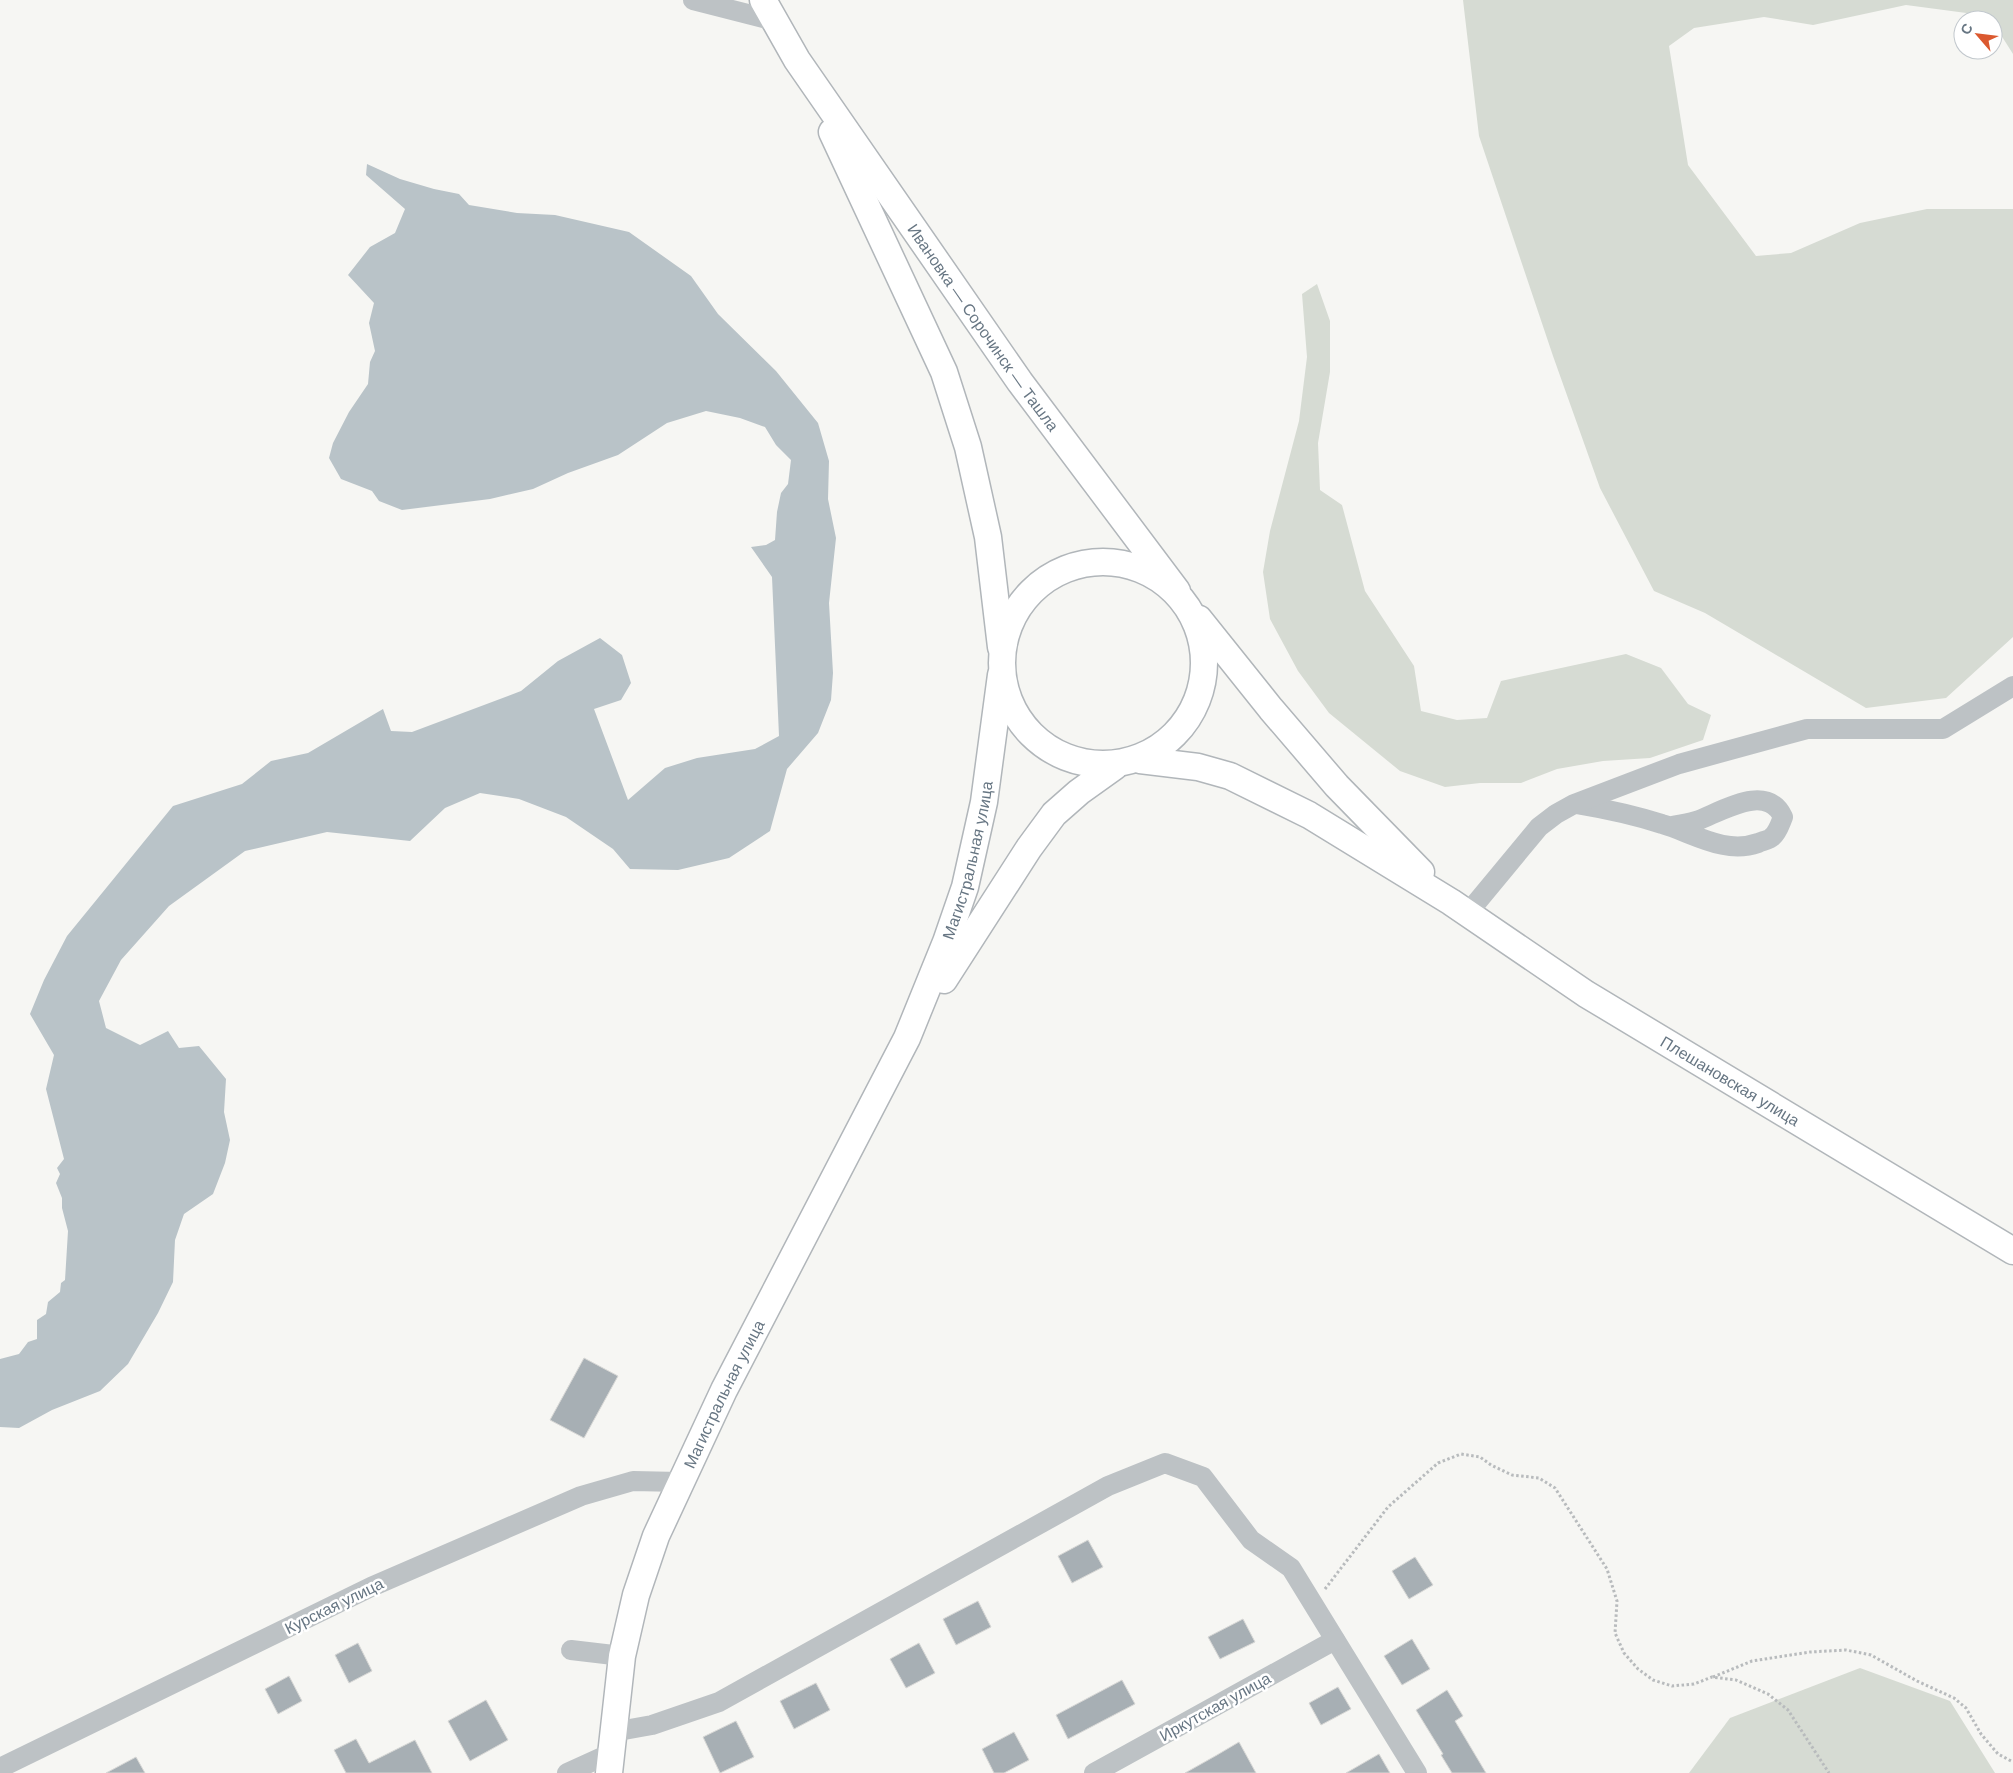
<svg xmlns="http://www.w3.org/2000/svg" width="2013" height="1773" font-family="Helvetica,sans-serif">
<style>
.green{fill:#d6dbd3}
.water{fill:#b9c3c8}
.building{fill:#a7afb4;stroke:#d8d8d6}
.lines{fill:none;stroke-linecap:round;stroke-linejoin:round}
.major-casing{stroke:#b1b6ba;stroke-width:29}
.path{stroke:#b8bbbd;stroke-width:3;stroke-dasharray:2.5 2.5;stroke-linecap:butt}
.minor{stroke:#bdc2c5;stroke-width:20}
.major{stroke:#fff;stroke-width:26}
.labels{text-anchor:middle;dominant-baseline:central;stroke-width:5;stroke-linejoin:round;paint-order:stroke}
.street-label{font-size:16px;fill:#677683;stroke:#fff}
</style>
<rect width="100%" height="100%" fill="#f6f6f3"/>
<g class="green">
<polygon points="1463,0 2013,0 2013,54 1989,16 1906,5 1813,25 1764,17 1694,28 1669,46 1688,165 1756,256 1791,253 1860,223 1927,209 2013,209 2013,637 1946,698 1866,708 1705,613 1654,591 1600,488 1553,356 1479,136"/>
<polygon points="1317,284 1330,321 1330,372 1318,443 1320,490 1342,505 1365,591 1414,666 1421,711 1457,720 1487,718 1501,681 1626,654 1661,668 1688,704 1711,715 1703,740 1650,758 1603,761 1557,769 1521,783 1480,783 1445,787 1400,771 1329,713 1298,671 1270,619 1263,572 1270,531 1299,421 1307,357 1302,294"/>
<polygon points="1860,1668 1950,1701 1995,1773 1689,1773 1730,1718"/>
</g>
<polygon class="water" points="367,164 400,179 434,189 459,194 469,205 517,213 555,215 629,232 691,276 718,314 776,371 818,423 829,461 828,499 836,538 829,603 833,673 831,700 818,733 787,769 770,831 729,858 678,870 630,869 613,849 566,817 519,799 480,793 445,808 410,841 327,832 245,851 169,906 121,960 99,1001 106,1028 140,1045 168,1031 179,1048 199,1046 226,1079 224,1112 230,1140 225,1163 213,1194 184,1214 175,1240 173,1282 158,1313 128,1364 100,1391 52,1410 19,1428 0,1427 0,1359 19,1354 28,1342 37,1339 37,1320 46,1314 48,1302 60,1292 61,1283 65,1280 68,1231 62,1208 62,1198 56,1183 60,1174 57,1168 64,1159 46,1089 54,1055 30,1014 44,980 67,936 173,806 242,784 271,761 308,753 383,709 391,731 412,732 521,691 558,661 600,638 622,655 631,683 621,700 594,709 628,800 665,768 697,758 755,749 779,736 772,577 751,547 766,545 775,540 777,512 781,493 788,484 791,460 776,445 765,427 740,418 706,411 667,423 618,455 568,473 533,489 490,499 402,510 379,501 372,491 341,479 329,458 333,443 349,412 368,384 370,362 375,351 369,323 374,303 348,275 370,247 395,233 405,209 366,175"/>
<g class="building">
<polygon points="584,1358 618,1376 584,1438 550,1420"/>
<polygon points="1088,1540 1103,1567 1072,1583 1058,1556"/>
<polygon points="1415,1557 1433,1585 1409,1599 1392,1571"/>
<polygon points="978,1601 991,1627 956,1645 943,1619"/>
<polygon points="1243,1619 1255,1642 1220,1659 1208,1637"/>
<polygon points="1412,1639 1430,1669 1402,1685 1384,1656"/>
<polygon points="358,1643 372,1671 349,1683 335,1655"/>
<polygon points="919,1643 935,1673 906,1688 890,1659"/>
<polygon points="289,1676 302,1701 278,1714 265,1689"/>
<polygon points="1122,1680 1135,1704 1068,1739 1056,1715"/>
<polygon points="816,1683 830,1710 794,1729 780,1701"/>
<polygon points="1338,1687 1351,1709 1321,1725 1309,1703"/>
<polygon points="1447,1690 1463,1716 1455,1721 1486,1773 1452,1773 1441,1755 1443,1754 1416,1710"/>
<polygon points="486,1700 508,1740 470,1761 448,1721"/>
<polygon points="736,1721 754,1757 720,1773 703,1737"/>
<polygon points="1014,1732 1029,1760 1004,1773 994,1773 982,1749"/>
<polygon points="356,1739 369,1763 415,1740 432,1773 346,1773 334,1750"/>
<polygon points="1239,1742 1256,1773 1185,1773 1217,1755"/>
<polygon points="1379,1754 1390,1773 1346,1773"/>
<polygon points="136,1757 145,1773 106,1773"/>
</g>
<g class="lines">
<g class="major-casing">
<g id="major">
<path id="s1" d="M763,0l34,60 223,322 157,209"/>
<polyline points="832,132 944,372 968,447 988,537 1001,647"/>
<circle cx="1103" cy="663" r="101"/>
<polyline points="1199,619 1271,709 1337,786 1421,872"/>
<path id="s2" d="M1140,760l58,7 32,9 79,39 142,87 135,92 427,257"/>
<polyline points="944,980 1029,848 1054,814 1079,792 1114,767"/>
<path id="s3" d="M609,1773l13,-117 14,-61 20,-59 68,-146 183,-352 39,-96 19,-55 19,-85 17,-127"/>
</g>
</g>
<g class="path">
<polyline points="1325,1589 1388,1507 1438,1463 1461,1454 1480,1457 1491,1465 1512,1475 1539,1478 1555,1488 1607,1569 1617,1601 1615,1633 1624,1653 1638,1669 1653,1680 1672,1686 1694,1684 1712,1677 1736,1680 1768,1694 1788,1710 1829,1773"/>
<polyline points="1713,1677 1752,1661 1810,1652 1846,1650 1871,1655 1917,1681 1954,1698 1966,1708 1981,1734 1998,1754 2013,1762"/>
</g>
<g class="minor">
<polyline points="693,0 775,21"/>
<path d="M1576,804c30,5 58,11 86,20 31,9 63,31 96,19 4,-2 11,-3 14,-6 6,-5 8,-13 11,-20 -16,-34 -59,-7 -84,3 -8,3 -18,4 -27,6"/>
<polyline points="1467,914 1539,827 1556,814 1574,804 1679,764 1807,729 1943,729 2013,686"/>
<polyline points="571,1650 622,1656"/>
<polyline points="613,1732 652,1725 719,1702 1108,1486 1165,1463 1203,1477 1251,1540 1291,1568 1417,1773"/>
<polyline points="0,1768 371,1587 581,1496 633,1481 680,1482"/>
<polyline points="567,1773 611,1753"/>
<polyline points="1094,1773 1335,1640"/>
</g>
<use href="#major" class="major"/>
</g>
<g class="labels">
<g class="street-label">
<text stroke="none"><textPath href="#s1" startOffset="395">Ивановка — Сорочинск — Ташла</textPath></text>
<text stroke="none"><textPath href="#s3" startOffset="989">Магистральная улица</textPath></text>
<text stroke="none"><textPath href="#s2" startOffset="678">Плешановская улица</textPath></text>
<text stroke="none"><textPath href="#s3" startOffset="400">Магистральная улица</textPath></text>
<text transform="translate(334 1606) rotate(-26)">Курская улица</text>
<text transform="translate(1215 1707) rotate(-29)">Иркутская улица</text>
</g>
</g>
<g transform="translate(1978 35) rotate(298)"><circle r="24" fill="#ffffff" stroke="#c2c8cd"/>
<path d="M0-4L9 19L0 12L-9 19Z" fill="#db592f"/>
<text y="-8" font-size="14" font-weight="bold" text-anchor="middle" fill="#677683">С</text>
</g>
</svg>
